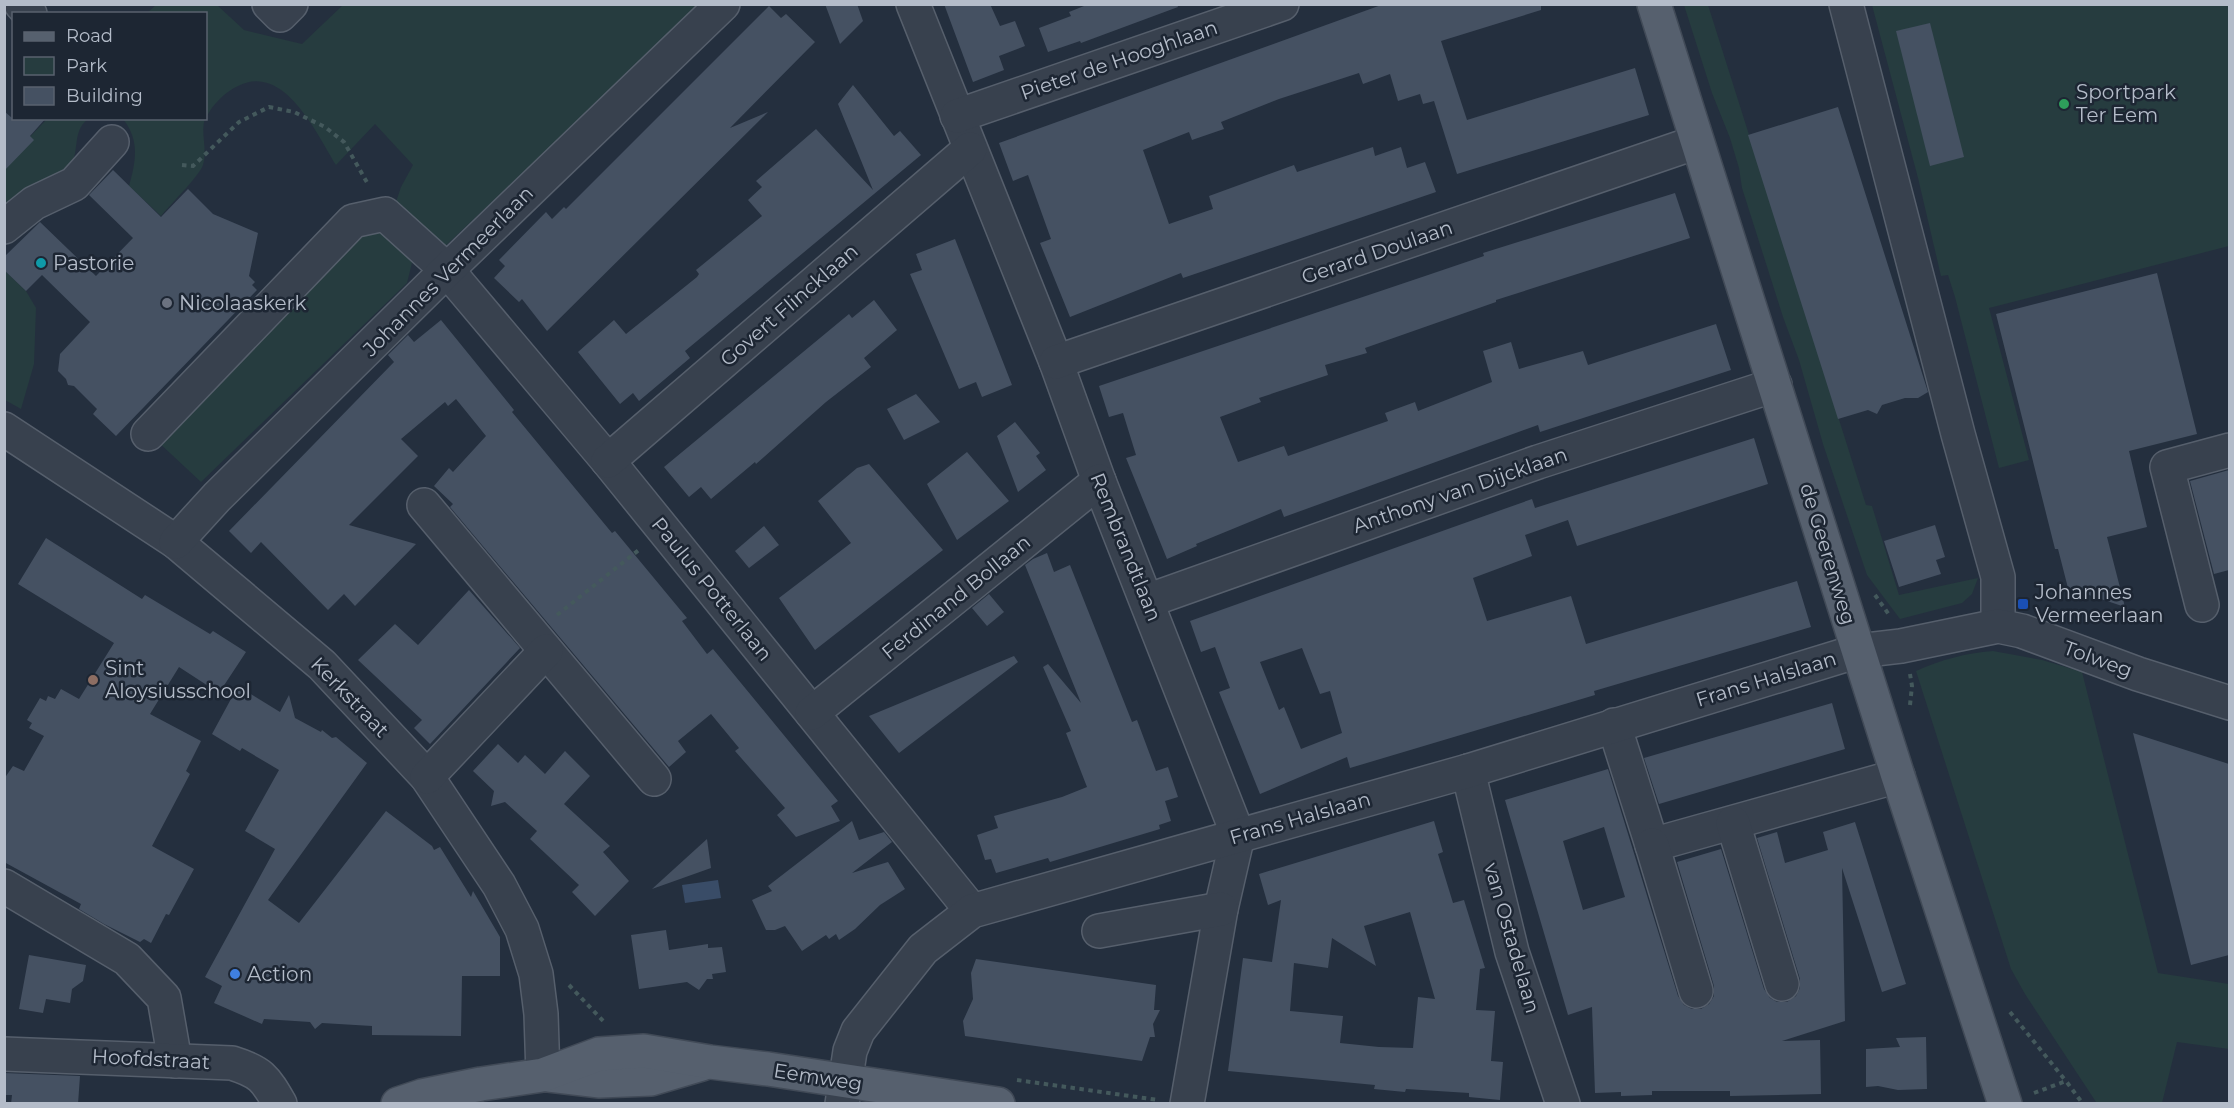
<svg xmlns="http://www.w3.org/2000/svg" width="2234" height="1108" font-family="Montserrat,sans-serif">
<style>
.green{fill:#263c3f}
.water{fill:#394c67}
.building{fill:#455162;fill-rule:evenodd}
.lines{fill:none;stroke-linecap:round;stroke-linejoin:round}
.minor-casing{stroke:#565f6c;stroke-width:36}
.major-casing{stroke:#414a57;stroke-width:36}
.path{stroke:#44595c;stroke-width:4;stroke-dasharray:4.5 4.5;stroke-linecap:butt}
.minor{stroke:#38414e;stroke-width:33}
.major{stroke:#56606e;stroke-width:33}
.leisure-dot{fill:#2e9e5b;stroke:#1d2633;stroke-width:2}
.culture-dot{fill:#0f9aa8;stroke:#1d2633;stroke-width:2}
.worship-dot{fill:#6b7280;stroke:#1d2633;stroke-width:2}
.transit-dot{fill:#1a4fb4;stroke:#1d2633;stroke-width:2}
.education-dot{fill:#8d6e63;stroke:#1d2633;stroke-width:2}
.shop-dot{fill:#3f7fe0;stroke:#1d2633;stroke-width:2}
.labels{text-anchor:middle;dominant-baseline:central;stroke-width:5;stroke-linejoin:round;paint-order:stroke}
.street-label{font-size:20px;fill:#b4bcc9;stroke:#1d2633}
.poi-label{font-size:20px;fill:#b4bcc9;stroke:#1d2633;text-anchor:start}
</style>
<rect width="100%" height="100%" fill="#242f3e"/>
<g class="green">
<path d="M156,5h61l27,25 58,14 41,-39h358l-259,244 -46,-47 5,-15 12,-22 -38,-41 -39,41c-19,-31 -52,-103 -98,-79 -13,6 -26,19 -32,32v-104l-59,-1z"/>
<polygon points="1684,5 1708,5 1866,505 1872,506 1899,595 1978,578 1972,594 1962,603 1900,619 1867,575 1823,444 1799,360 1783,317 1742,188 1739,168 1730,138 1712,93"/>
<polygon points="1872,5 2229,5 2229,246 1989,308 2029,460 1999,468 1955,297 1948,275 1941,276 1918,178"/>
<path d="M205,118c-5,15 3,32 -2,47 -3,10 -34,41 -42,51l-32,-30c7,-24 11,-46 -6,-67z"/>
<path d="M47,119h41c-18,14 -6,36 -21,50 -6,5 -14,8 -21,11 -14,10 -28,21 -41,32v-49z"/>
<polygon points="380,233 405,247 412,263 407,283 201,482 156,440 360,234"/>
<polygon points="4,270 26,291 36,308 34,364 21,409 5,400"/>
<path d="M1993,651l49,9 40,12 76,301 71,11v65l-52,-7 -15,61 -66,-1 -71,-108 -14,-25 -95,-298c25,-11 49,-18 77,-20z"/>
</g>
<polygon class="water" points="718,880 721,898 685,903 682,885"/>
<g class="building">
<polygon points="825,4 857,4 863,21 840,44"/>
<polygon points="944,4 990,4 1000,26 1015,21 1025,46 999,56 1004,70 973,82"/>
<polygon points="1089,4 1177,4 1178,7 1081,43 1080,41 1048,52 1039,28 1071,16 1069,12"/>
<polygon points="1384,4 1541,4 1541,10 1441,41 1467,120 1635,68 1649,115 1457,174 1434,101 1423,104 1420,94 1398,101 1390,74 1363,84 1359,73 1279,99 1221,122 1224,129 1192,140 1189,132 1143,150 1169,224 1213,209 1209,196 1294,165 1297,172 1373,147 1375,156 1401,147 1407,168 1425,162 1436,192 1183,278 1181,273 1070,317 1040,243 1051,239 1028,175 1013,181 999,143"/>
<polygon points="769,6 781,18 786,14 815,42 730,128 768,112 547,331 522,299 519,302 494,278 505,266 499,260 546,212 552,219 564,207 566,209"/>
<polygon points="1930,23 1964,157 1930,166 1896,31"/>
<polygon points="853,85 894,136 900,131 921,155 685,351 690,358 639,401 633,393 620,404 578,352 614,320 626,334 697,277 699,274 696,270 762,216 748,200 762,187 756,181 816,129 873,190 838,104"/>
<polygon points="1838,107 1928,392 1918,398 1905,398 1882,405 1877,414 1868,410 1838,419 1748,135"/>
<polygon points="4,111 12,118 46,118 30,136 34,140 4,171"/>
<polygon points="113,170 161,217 188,189 213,214 258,233 249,276 255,282 252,285 257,290 116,436 93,414 97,409 74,386 68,385 66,379 58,371 60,354 90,322 42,275 26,291 4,270 4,257 40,222 96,276 133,238 89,195"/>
<polygon points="1675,193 1690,238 1496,300 1496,302 1365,348 1367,353 1325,365 1328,375 1259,398 1261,402 1220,417 1238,462 1284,446 1288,456 1388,421 1385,413 1415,402 1418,411 1492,382 1483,351 1511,342 1519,369 1583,351 1588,365 1716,324 1731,370 1540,432 1538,425 1284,517 1281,509 1196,544 1197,546 1167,559 1126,458 1136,455 1123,413 1109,417 1099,386 1431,274 1484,256 1483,253"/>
<polygon points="955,239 1012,385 982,397 976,382 959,389 910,274 922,270 916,254"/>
<polygon points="2157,273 2197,434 2129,451 2147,527 2107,537 2125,607 2068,588 2058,549 2055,549 1996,314"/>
<polygon points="874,300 897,330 864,358 871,367 826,402 756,464 755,462 711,499 701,487 689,497 664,467 849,314 852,318"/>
<polygon points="441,320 514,410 512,412 612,533 615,531 687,618 682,621 707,654 713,649 838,801 831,806 840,821 796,837 777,815 785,808 735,751 739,748 711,714 678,741 686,752 669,767 450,507 453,504 434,486 449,468 453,472 486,436 456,399 448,406 445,402 401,439 418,456 349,525 416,544 355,606 344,594 328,610 261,542 251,553 229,531 394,362 388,355 408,335 414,342"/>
<polygon points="916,394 940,422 904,440 887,409"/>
<polygon points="1015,422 1040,453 1036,456 1046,470 1018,492 997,436"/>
<path d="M1754,438l14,46 -191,62 -9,-26 -43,15 7,21 -59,22 14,43 84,-25 15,48 211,-63 14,46 -217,64 1,4 -245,73 -3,-11 -87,37 -41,-102 11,-4 -15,-41 -14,5 -11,-31 342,-122 3,9zM1302,648l18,46 10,-3 12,42 -41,16 -17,-42 -5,3 -19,-48z"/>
<polygon points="967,452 1009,501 957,540 927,484"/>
<polygon points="869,464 943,550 815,650 779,598 851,543 818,501 857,468"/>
<polygon points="2229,470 2229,570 2214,574 2190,481"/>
<polygon points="1935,525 1945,557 1936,560 1941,574 1899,587 1884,541"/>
<polygon points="764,526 779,545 749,568 735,551"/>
<polygon points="46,538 142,599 145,595 210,634 213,631 246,652 219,693 179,667 150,714 201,741 186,771 190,774 152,846 194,869 169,915 166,914 151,943 144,939 140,942 104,924 79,909 81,904 4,862 4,779 13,766 24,771 44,736 29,728 32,723 27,720 40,698 46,701 48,696 55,699 61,689 79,699 114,643 18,584"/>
<polygon points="1047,553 1054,572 1070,565 1132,722 1137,720 1156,771 1168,767 1178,797 1165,801 1171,821 1159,825 1160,829 1050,862 1048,858 996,873 991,859 985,860 977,835 998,828 994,816 1062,797 1087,787 1066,733 1071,731 1043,667 1048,664 1081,703 1025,565 1033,559"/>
<polygon points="469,590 520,648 430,744 414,728 422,720 358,660 395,624 418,645"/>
<polygon points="989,594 1004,612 987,626 972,608"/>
<polygon points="1014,656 1018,662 899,753 869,716"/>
<polygon points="238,686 280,712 289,695 295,718 321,732 322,730 332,738 336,737 367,763 268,900 299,923 386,811 432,846 434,850 440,847 471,897 473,891 500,937 500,976 462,976 461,1036 372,1035 372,1026 322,1023 315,1029 310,1022 264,1019 262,1024 214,1003 222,986 205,977 275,849 245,831 279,770 242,748 240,751 212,734"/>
<polygon points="1832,703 1845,749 1659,804 1644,758"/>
<polygon points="2133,733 2229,764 2229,955 2191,965"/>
<polygon points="498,744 518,763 525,755 545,774 565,751 590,776 564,804 610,846 603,852 629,881 595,916 572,892 579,885 530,839 537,831 505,802 491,806 494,791 473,771"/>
<path d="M1608,769l70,227 6,9 8,4h9l8,-5 5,-8v-10l-37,-124 44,-13 43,140 6,9 7,4h10l9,-6 4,-8v-9l-43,-141 20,-6 8,31 43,-13 -5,-18 32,-10 51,162 -24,8 -40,-124 3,153 -63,20 38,-1 1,54 -91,2v-5h-78v4l-31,1v-4l-26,1 -3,-86 -24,8 -63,-215zM1604,827l21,70 -42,13 -20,-69z"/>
<polygon points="852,821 859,840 884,832 892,842 852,873 888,862 905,889 880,905 855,929 839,940 836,934 829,939 826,935 802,951 785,926 775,930 766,930 752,900 772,891 768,886"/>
<path d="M1434,821l9,31 -5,2 15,49 11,-3 21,68 -5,1 -4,41 19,1 -4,50 12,1 -3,38 -31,-3v-4l-63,-4 -1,3 -31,-3 1,-4 -147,-14 15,-113 29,4 9,-62 -13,5 -9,-31zM1410,912l25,87 -17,-2 -5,51 -34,-1 -39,-4 3,-27 -53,-5 4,-48 34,5 4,-30 44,28 -12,-40z"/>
<polygon points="707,839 711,868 652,889"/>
<polygon points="666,930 669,950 708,944 708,948 722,947 726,972 712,974 713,979 707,979 699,990 687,982 639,989 631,935"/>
<polygon points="29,955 86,965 83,981 72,989 70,1003 46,999 43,1013 19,1009"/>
<polygon points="976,959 1156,985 1154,1010 1160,1010 1153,1024 1155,1037 1150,1037 1142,1061 965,1036 963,1021 973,999 971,973"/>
<polygon points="1926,1037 1927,1089 1898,1090 1878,1086 1866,1087 1866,1049 1900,1047 1896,1038"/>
<polygon points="4,1073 80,1076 78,1104 11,1104 12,1095 4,1095"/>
</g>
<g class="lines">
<g class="minor-casing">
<g id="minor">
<polyline points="21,4 30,14"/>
<polyline points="269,4 280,15 291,4"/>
<polyline points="913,4 1056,362 1099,481 1238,835 1221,909 1187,1104"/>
<polyline points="1846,4 1958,434 1998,577 1998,626"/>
<polyline points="957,116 1282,4"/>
<polyline points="4,227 34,203 74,184 112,142"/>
<polyline points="1056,362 1697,142"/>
<polyline points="4,429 176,542 322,665 427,777 499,885 522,929 536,974 541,1014 543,1075"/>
<polyline points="148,434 353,221 385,214 447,270 608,461 972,911"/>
<polyline points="608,461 970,149"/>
<polyline points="424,505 654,779"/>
<polyline points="176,542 217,497 447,270 723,4"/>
<polyline points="1147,601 1538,462 1775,385"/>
<polyline points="2202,605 2167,467 2230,450"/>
<polyline points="812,713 1099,481"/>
<polyline points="1614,725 1652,845 1898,776"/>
<polyline points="1468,771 1512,952 1563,1104"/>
<polyline points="427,777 546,651"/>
<polyline points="1733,823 1782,984"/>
<polyline points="1652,845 1696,991"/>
<polyline points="4,886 127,959 164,998 175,1061"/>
<polyline points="1099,931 1221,909"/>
<path d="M4,1054l228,9c29,9 33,15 48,41"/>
<polyline points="842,1104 850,1051 858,1031 923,949 972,911 1468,771 1858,651 1901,646 1998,626 2022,631 2138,674 2230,703"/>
</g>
</g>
<g class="major-casing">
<g id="major">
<polyline points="1654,4 1898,776 2005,1104"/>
<polyline points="549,1075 600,1081 651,1079 702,1064"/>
<polyline points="398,1104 422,1096 481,1084 543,1075 599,1054 644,1051 710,1062 768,1069 998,1104"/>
</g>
</g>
<g class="path">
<polyline points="182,165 193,166 239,122 269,107 294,112 325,127 344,142 369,186"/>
<polyline points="1875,595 1890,616"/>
<polyline points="557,615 640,549"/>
<polyline points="1910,705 1912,686 1910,674"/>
<polyline points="569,985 605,1023"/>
<polyline points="2010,1012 2066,1081"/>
<polyline points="1017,1080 1158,1100"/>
<polyline points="2034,1093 2066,1081 2083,1104"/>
</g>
<use href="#minor" class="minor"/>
<use href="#major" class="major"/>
</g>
<circle class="leisure-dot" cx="2064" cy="104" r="6"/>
<circle class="culture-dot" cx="41" cy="263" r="6"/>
<circle class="worship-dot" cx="167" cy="303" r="6"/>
<rect class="transit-dot" x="2017" y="598" width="12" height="12" rx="3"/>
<circle class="education-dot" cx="93" cy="680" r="6"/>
<circle class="shop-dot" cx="235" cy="974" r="6"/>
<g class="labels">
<g class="street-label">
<text transform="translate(1119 60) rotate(-19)">Pieter de Hooghlaan</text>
<text transform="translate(1377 252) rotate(-19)">Gerard Doulaan</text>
<text transform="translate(448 271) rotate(-45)">Johannes Vermeerlaan</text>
<text transform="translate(789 305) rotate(-41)">Govert Flincklaan</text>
<text transform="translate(1460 490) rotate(-19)">Anthony van Dijcklaan</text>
<text transform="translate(1126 547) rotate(68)">Rembrandtlaan</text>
<text transform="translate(1828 554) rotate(73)">de Geerenweg</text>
<text transform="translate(712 589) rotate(51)">Paulus Potterlaan</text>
<text transform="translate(956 597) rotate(-39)">Ferdinand Bollaan</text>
<text transform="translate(2098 659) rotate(20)">Tolweg</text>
<text transform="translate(1766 679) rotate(-17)">Frans Halslaan</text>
<text transform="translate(350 697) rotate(46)">Kerkstraat</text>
<text transform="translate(1300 818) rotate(-16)">Frans Halslaan</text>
<text transform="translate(1512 938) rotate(74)">van Ostadelaan</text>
<text transform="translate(151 1059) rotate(3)">Hoofdstraat</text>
<text transform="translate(818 1077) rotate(9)">Eemweg</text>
</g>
<g class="poi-label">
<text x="2076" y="92">Sportpark<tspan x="2076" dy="23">Ter Eem</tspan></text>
<text x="53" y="263">Pastorie</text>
<text x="179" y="303">Nicolaaskerk</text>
<text x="2035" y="592">Johannes<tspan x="2035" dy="23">Vermeerlaan</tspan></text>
<text x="105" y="668">Sint<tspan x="105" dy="23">Aloysiusschool</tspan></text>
<text x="247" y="974">Action</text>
</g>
</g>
<rect width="2234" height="1108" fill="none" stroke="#b4bcc9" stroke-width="12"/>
<rect x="12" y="12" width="195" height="108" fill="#1d2633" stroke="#59626f" stroke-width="1.5"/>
<rect x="24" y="32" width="30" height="9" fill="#56606e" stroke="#59626f" stroke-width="1.5"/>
<text x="66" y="42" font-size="18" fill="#b4bcc9">Road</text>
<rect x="24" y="57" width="30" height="18" fill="#263c3f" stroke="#59626f" stroke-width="1.5"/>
<text x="66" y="72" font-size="18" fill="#b4bcc9">Park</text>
<rect x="24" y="87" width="30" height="18" fill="#455162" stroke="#59626f" stroke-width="1.5"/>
<text x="66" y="102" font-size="18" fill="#b4bcc9">Building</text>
</svg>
